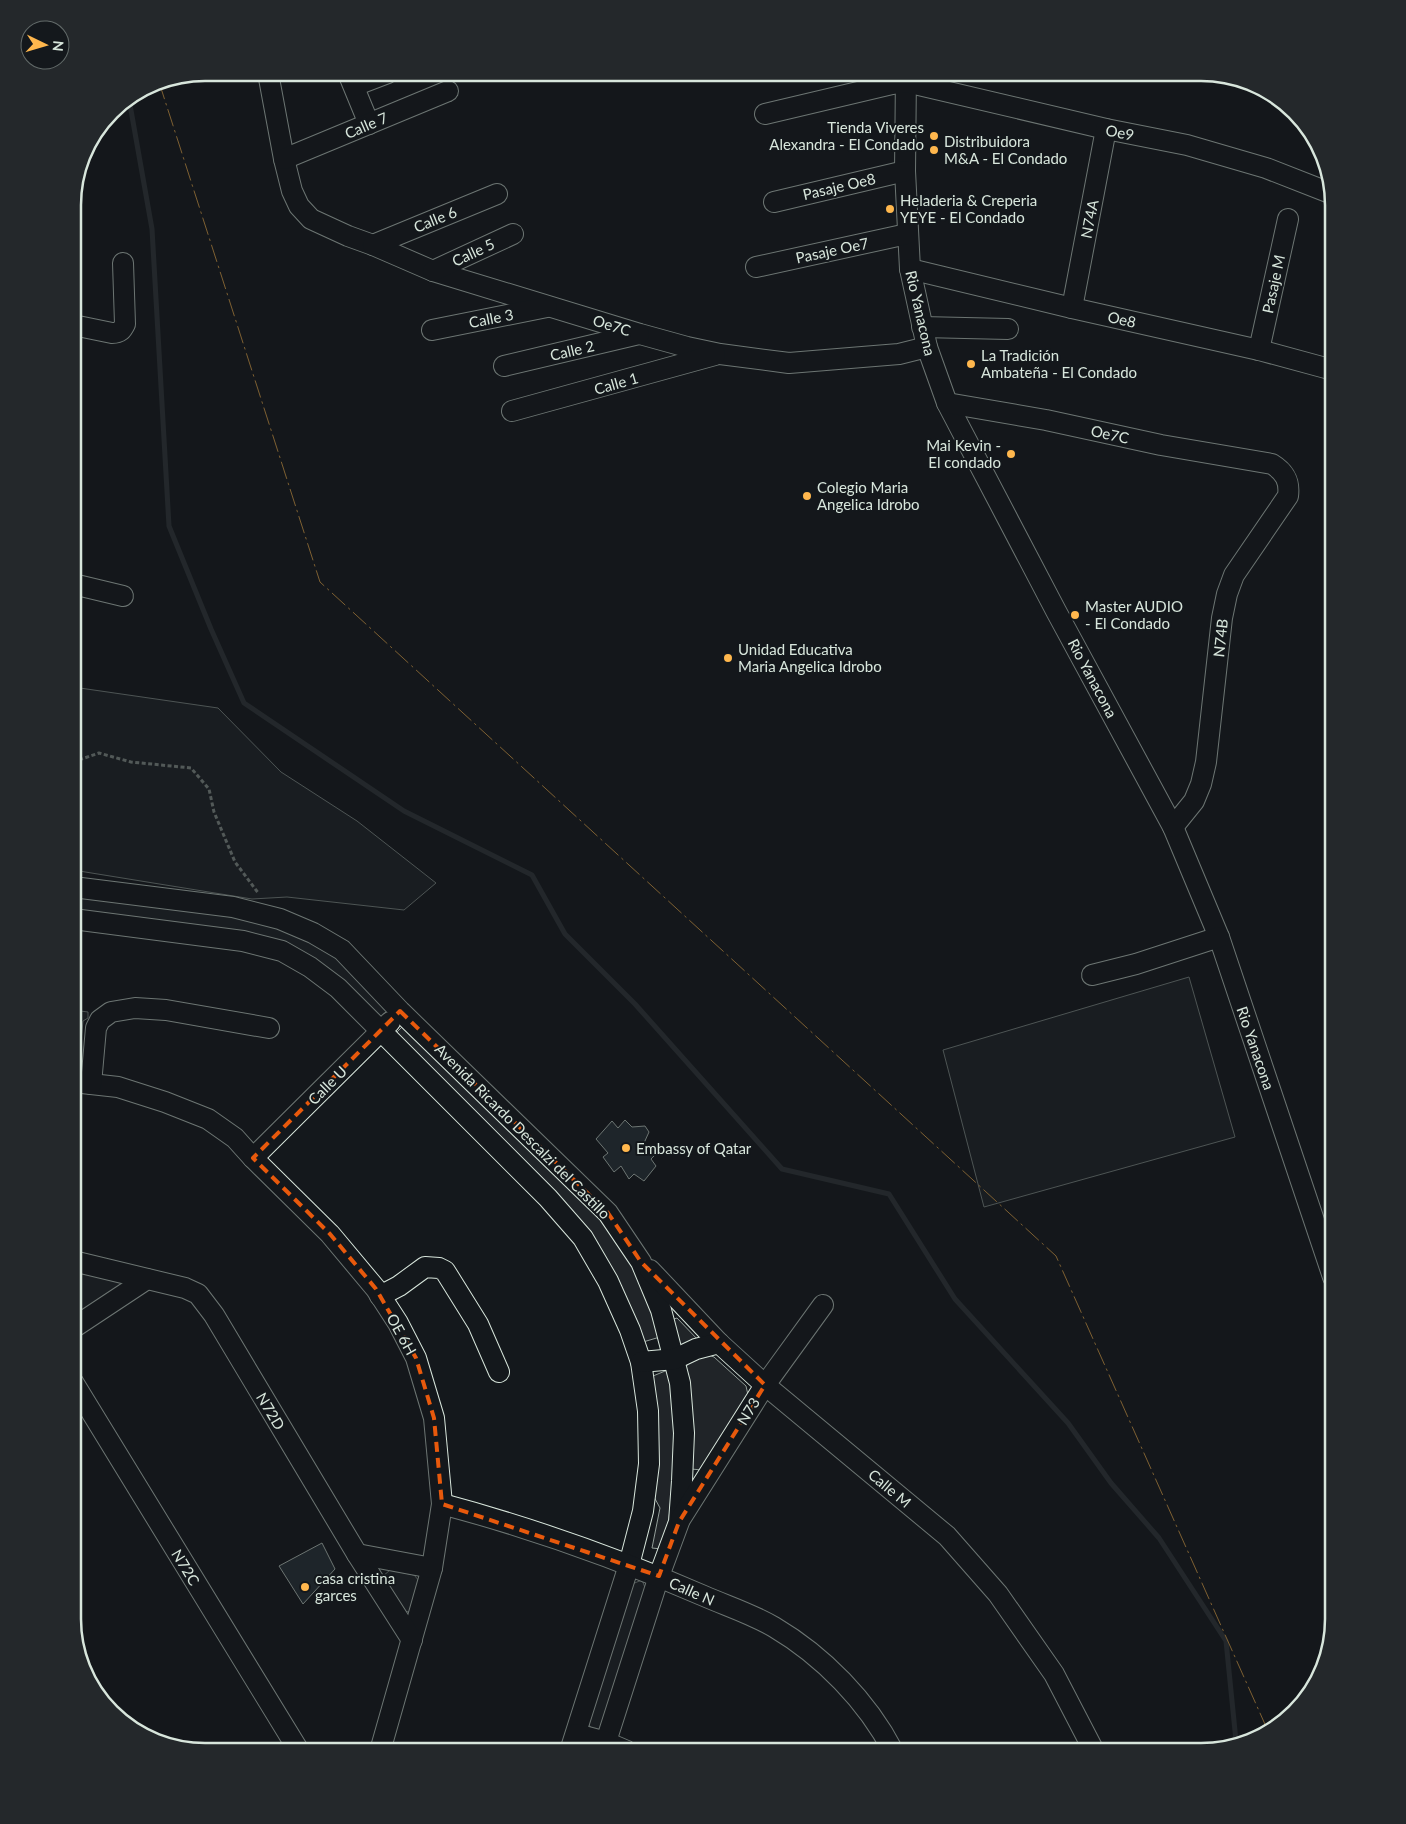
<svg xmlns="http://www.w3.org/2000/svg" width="1406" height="1824" font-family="Lato,sans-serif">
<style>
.green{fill:#202428;stroke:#939e99}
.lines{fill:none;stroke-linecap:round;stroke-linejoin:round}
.stream{stroke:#363b3e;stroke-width:5}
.building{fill:#2c363c;stroke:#d8e6dc}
.minor-casing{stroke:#d8e6dc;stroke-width:22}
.path{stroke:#9da8a2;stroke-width:3;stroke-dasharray:4 2.5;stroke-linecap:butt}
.minor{stroke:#14181c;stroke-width:20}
.power{stroke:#ffb74d;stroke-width:1;stroke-dasharray:18 4 2.5 4;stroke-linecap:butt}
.marked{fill:none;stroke:#e8590c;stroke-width:4;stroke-dasharray:10 6;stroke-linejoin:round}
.poi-dot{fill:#ffb74d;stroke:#14181c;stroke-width:2}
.labels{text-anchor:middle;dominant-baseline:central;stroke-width:4;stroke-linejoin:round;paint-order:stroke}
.street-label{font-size:15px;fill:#d8e6dc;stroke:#14181c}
.poi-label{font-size:15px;fill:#d8e6dc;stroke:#14181c;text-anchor:start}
.rim{fill:none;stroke:#d8e6dc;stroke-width:2.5}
</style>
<rect width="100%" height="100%" fill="#14181c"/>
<g class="green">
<polygon points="73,687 218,708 281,772 357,821 436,883 404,910 287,897 252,899 73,870"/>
<polygon points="73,893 277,924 338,956 393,1011 381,1021 325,969 73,911"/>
<polygon points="1189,977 1235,1137 984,1207 943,1050"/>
<polygon points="73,1010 88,1012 88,1018 83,1021 81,1041 73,1041 73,1047"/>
<polygon points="406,1023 612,1230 638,1274 660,1337 643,1342 626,1299 394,1035"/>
<polygon points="73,1261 147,1279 73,1328"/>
<polygon points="677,1318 700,1342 680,1349 671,1320"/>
<polygon points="704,1353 714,1357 746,1386 748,1395 702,1470 691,1469 685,1368 693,1357"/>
<polygon points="670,1369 674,1410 674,1462 669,1519 661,1549 652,1548 660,1508 653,1495 653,1376"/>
<polygon points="390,1570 414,1575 420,1582 411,1612 402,1611 382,1577"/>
<polygon points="642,1580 646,1590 602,1729 593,1731 588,1723 632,1584"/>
</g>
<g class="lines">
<polyline class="stream" points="129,99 152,229 169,526 211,629 244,703 404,811 532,875 565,934 635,1004 782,1169 889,1194 955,1299 1068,1423 1111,1483 1159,1538 1226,1641 1236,1741"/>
</g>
<g class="building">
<polygon points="625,1120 632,1127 645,1126 649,1132 644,1143 655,1155 651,1159 656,1166 644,1181 634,1174 629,1179 621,1166 614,1172 603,1157 608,1153 596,1139 612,1121 618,1128"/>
<polygon points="322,1543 335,1569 303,1604 279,1566"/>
</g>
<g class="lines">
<g class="minor-casing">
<g id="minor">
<polyline points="268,73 284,159 292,191 299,206 311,219 348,236 373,245 433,271 640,334 687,347 720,354 789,363 899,354 927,347"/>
<polyline points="348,73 369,124"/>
<polyline points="906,73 905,171 910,269 927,347 947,403 1056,611 1173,827 1219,937 1333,1277"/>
<polyline points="354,86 388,73"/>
<polyline points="765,114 892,84 906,82 1106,129 1187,145 1266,168 1330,193"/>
<polyline points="284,159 448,91"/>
<polyline points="774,202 905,171"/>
<polyline points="373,245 497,194"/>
<polyline points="756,267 907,234"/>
<polyline points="910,269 1072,308 1259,350 1333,370"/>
<polyline points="433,271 513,234"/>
<polyline points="1072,308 1106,129"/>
<path d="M73,325l39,8c8,0 10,-3 13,-9l-2,-61"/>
<polyline points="922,327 1008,329"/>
<polyline points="432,330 547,307"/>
<polyline points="1259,350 1288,219"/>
<polyline points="504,366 639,334"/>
<path d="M947,403l99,17 115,25 111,19c13,8 18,17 16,32l-54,79 -7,19 -5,24 -16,144 -5,22 -7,17 -21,26"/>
<polyline points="512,411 715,355"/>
<polyline points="73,584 123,596"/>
<polyline points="73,887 233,907 280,919 313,933 342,950 400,1011 608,1213 641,1262 661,1310 680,1383 684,1433 682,1481 679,1522 659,1576 603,1751"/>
<polyline points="73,919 243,941 282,951 310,967 338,988 548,1198 583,1238 608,1281 630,1330 641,1362 648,1411 649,1464 643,1511 629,1565 570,1751"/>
<polyline points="1092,975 1136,964 1219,937"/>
<polyline points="73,1082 118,1087 165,1102 208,1119 235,1138 253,1158 330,1234 376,1289 398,1323 416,1358 434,1418 442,1504 432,1568 380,1751"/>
<polyline points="91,1084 96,1028 100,1020 111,1012 135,1008 166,1010 269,1028"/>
<polyline points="253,1158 390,1022"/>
<polyline points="73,1261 185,1288 198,1294 214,1315 357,1554 412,1640"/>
<polyline points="650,1270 719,1343 765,1385 947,1536 998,1594 1054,1674 1094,1751"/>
<polyline points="380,1296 399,1286 425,1267 439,1268 445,1271 478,1324 499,1372"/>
<polyline points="73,1328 147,1279"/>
<polyline points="641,1362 675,1359 696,1349 719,1343"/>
<polyline points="73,1382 299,1751"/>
<path d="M442,1504c90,24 177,55 262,92 23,10 48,18 70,31 49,29 93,74 119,124"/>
<polyline points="681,1518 765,1385 823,1305"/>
<polyline points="357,1554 432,1568"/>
<polyline points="576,1734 606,1742 627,1751"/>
</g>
</g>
<polyline class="path" points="73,762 99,753 131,762 191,768 209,789 214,812 235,862 259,894"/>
<use href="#minor" class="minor"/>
<polyline class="power" points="159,82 320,582 1056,1256 1268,1731"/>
</g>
<path d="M0 0H1406V1824H0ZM400,1011l208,202 33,49 124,123 -86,137 -20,54 -217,-72 -8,-86 -18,-60 -40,-69 -46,-55 -77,-76z" fill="#14181c" fill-opacity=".55" fill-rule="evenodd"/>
<path class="marked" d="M400,1011l208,202 33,49 124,123 -86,137 -20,54 -217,-72 -8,-86 -18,-60 -40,-69 -46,-55 -77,-76z"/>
<g class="poi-dot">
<circle cx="934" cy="136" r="5"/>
<circle cx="934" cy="150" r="5"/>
<circle cx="890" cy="209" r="5"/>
<circle cx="971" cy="364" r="5"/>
<circle cx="1011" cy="454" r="5"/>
<circle cx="807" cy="496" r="5"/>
<circle cx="1075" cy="615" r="5"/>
<circle cx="728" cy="658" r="5"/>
<circle cx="626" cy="1148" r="5"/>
<circle cx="305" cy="1587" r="5"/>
</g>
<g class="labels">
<g class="street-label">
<text transform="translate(366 125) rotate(-23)">Calle 7</text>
<text transform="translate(1120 132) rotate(11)">Oe9</text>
<text transform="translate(839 186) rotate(-13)">Pasaje Oe8</text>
<text transform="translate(435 219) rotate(-22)">Calle 6</text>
<text transform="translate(1089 219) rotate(-79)">N74A</text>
<text transform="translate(832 250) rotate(-12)">Pasaje Oe7</text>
<text transform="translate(473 252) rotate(-25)">Calle 5</text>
<text transform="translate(1273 284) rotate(-78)">Pasaje M</text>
<text transform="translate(921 313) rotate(77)">Rio Yanacona</text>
<text transform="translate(491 318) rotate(-11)">Calle 3</text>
<text transform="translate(1122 319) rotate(13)">Oe8</text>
<text transform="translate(612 325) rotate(17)">Oe7C</text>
<text transform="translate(572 350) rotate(-13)">Calle 2</text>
<text transform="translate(616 383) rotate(-16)">Calle 1</text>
<text transform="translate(1110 434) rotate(12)">Oe7C</text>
<text transform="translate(1220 638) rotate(-84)">N74B</text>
<text transform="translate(1093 678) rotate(62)">Rio Yanacona</text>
<text transform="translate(1256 1048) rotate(71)">Rio Yanacona</text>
<text transform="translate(327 1085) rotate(-45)">Calle U</text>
<text transform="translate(523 1131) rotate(45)">Avenida Ricardo Descalzi del Castillo</text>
<text transform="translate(402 1334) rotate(61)">OE 6H</text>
<text transform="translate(271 1411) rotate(59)">N72D</text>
<text transform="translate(748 1411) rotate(-58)">N73</text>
<text transform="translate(890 1488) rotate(40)">Calle M</text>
<text transform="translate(186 1567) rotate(59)">N72C</text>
<text transform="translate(692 1591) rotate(24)">Calle N</text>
</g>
<g class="poi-label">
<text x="924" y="127" text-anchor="end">Tienda Viveres<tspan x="924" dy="17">Alexandra - El Condado</tspan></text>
<text x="944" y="141">Distribuidora<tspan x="944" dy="17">M&amp;A - El Condado</tspan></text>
<text x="900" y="200">Heladeria &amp; Creperia<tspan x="900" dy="17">YEYE - El Condado</tspan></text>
<text x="981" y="355">La Tradición<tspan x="981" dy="17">Ambateña - El Condado</tspan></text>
<text x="1001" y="445" text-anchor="end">Mai Kevin -<tspan x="1001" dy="17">El condado</tspan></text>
<text x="817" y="487">Colegio Maria<tspan x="817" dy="17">Angelica Idrobo</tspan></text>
<text x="1085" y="606">Master AUDIO<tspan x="1085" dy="17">- El Condado</tspan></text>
<text x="738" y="649">Unidad Educativa<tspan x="738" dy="17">Maria Angelica Idrobo</tspan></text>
<text x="636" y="1148">Embassy of Qatar</text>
<text x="315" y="1578">casa cristina<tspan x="315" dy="17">garces</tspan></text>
</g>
</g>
<path d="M0 0H1406V1824H0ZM205 81H1201A124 124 0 0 1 1325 205V1619A124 124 0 0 1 1201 1743H205A124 124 0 0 1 81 1619V205A124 124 0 0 1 205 81Z" fill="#24282b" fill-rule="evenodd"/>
<path class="rim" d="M205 81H1201A124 124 0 0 1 1325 205V1619A124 124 0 0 1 1201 1743H205A124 124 0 0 1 81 1619V205A124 124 0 0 1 205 81Z"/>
<g transform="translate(45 45) rotate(95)"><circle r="24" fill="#14181c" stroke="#626a69"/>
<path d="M0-4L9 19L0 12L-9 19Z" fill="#ffb74d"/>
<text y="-8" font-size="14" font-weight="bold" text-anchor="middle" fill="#d8e6dc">N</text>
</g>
</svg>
